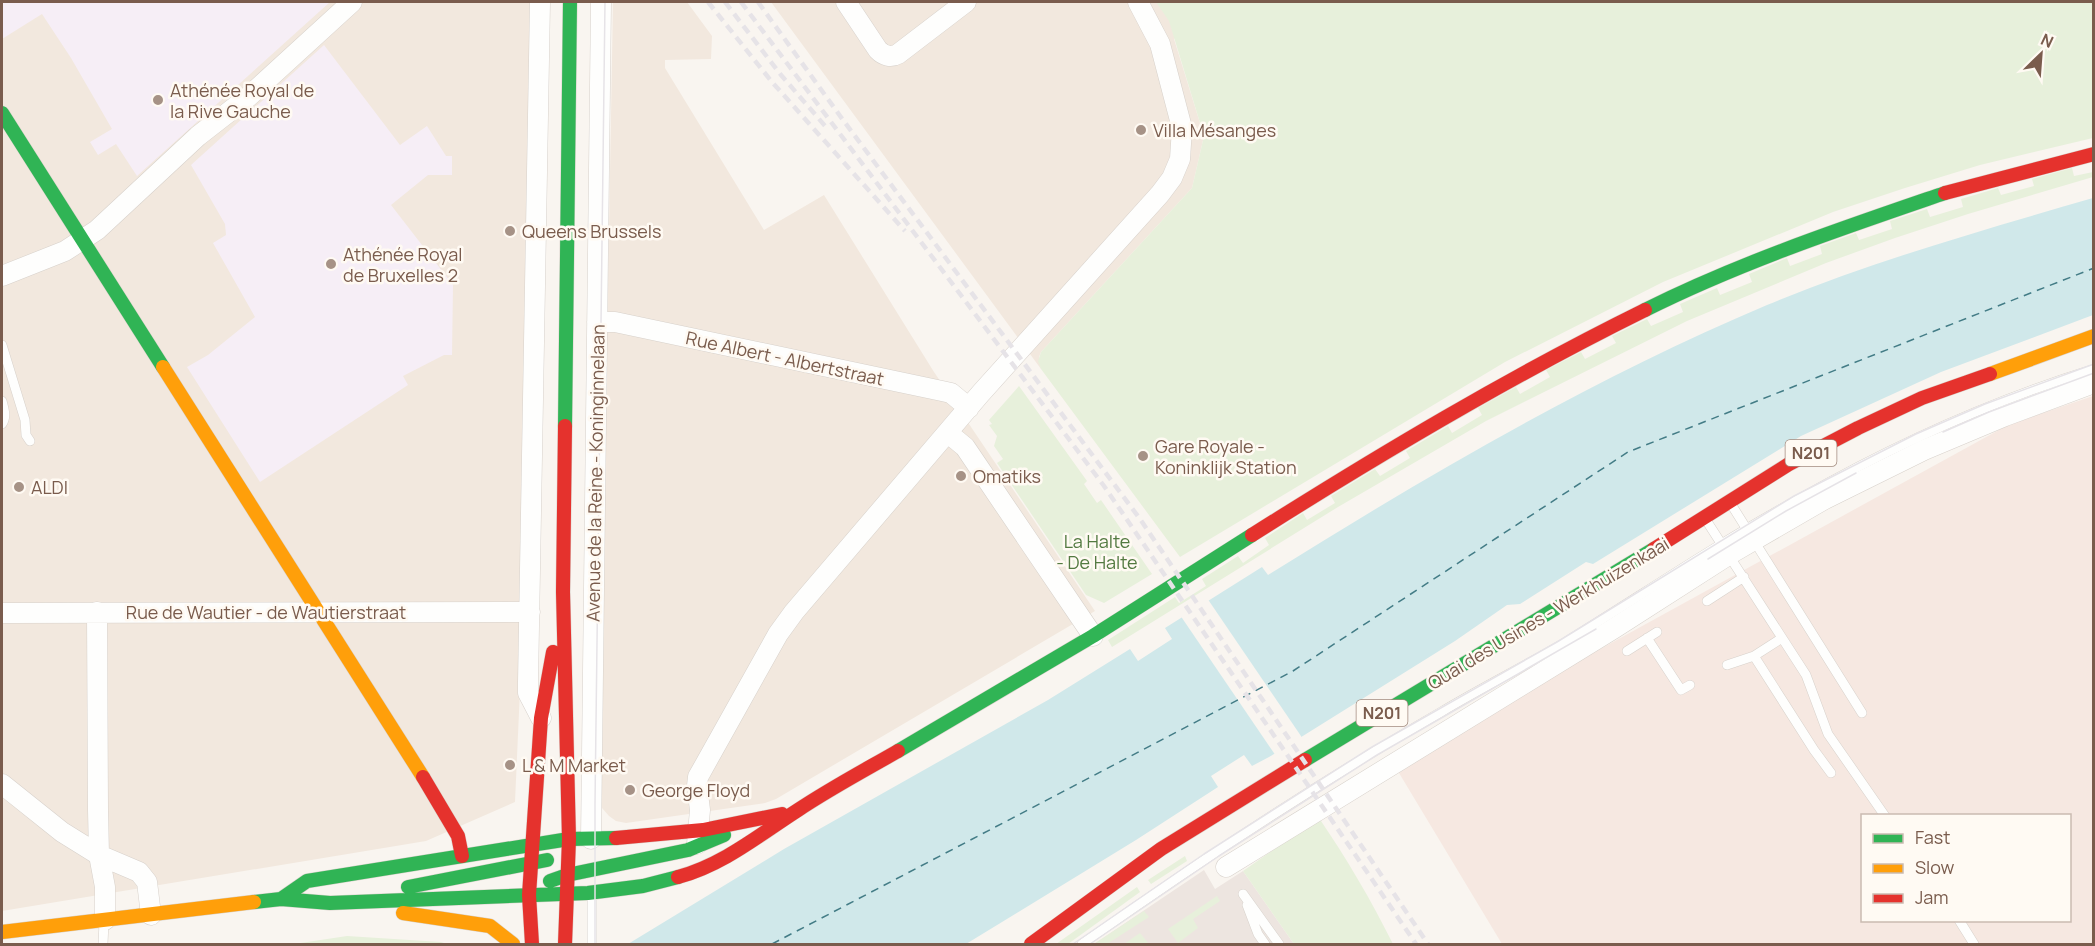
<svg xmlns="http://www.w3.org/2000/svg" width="2095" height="946" font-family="Manrope,sans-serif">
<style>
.residential{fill:#f2e8de}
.commercial{fill:#f6e8e1;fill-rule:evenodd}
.industrial{fill:#ede5e0}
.education{fill:#f6eef6}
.green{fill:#e7f0db}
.water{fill:#d0e8ea}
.pier{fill:#f9f5f0}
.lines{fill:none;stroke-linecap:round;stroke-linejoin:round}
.ferry{stroke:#437c86;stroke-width:1.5;stroke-dasharray:8 6;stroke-linecap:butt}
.lane-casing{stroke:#d7d1cb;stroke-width:10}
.street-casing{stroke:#d7d1cb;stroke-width:21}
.fast-casing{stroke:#d9d2cb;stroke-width:15}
.slow-casing{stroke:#d9d2cb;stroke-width:15}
.jam-casing{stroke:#d9d2cb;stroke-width:15}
.lane{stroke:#fefefd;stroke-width:9}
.street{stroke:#fefefd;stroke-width:20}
.fast{stroke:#30b455;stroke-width:14}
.slow{stroke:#ff9f0a;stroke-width:14}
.jam{stroke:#e5322d;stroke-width:14}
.tram{stroke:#e6e3e7;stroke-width:1.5}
.rail{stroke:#e6e3e7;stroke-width:4.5;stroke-dasharray:9 6;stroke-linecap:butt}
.poi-dot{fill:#a69286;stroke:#fffaf3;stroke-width:2}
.labels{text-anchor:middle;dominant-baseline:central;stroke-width:5;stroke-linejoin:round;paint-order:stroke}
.shield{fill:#fffaf3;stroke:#a28b7f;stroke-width:1.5}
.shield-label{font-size:16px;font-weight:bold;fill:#7a5c4d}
.poi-label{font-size:18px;fill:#7a5c4d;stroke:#fffaf3;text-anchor:start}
.street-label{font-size:18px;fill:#7a5c4d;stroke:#fffaf3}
.park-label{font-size:18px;fill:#537a41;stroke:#fffaf3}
</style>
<rect width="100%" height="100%" fill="#f9f5f0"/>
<path class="residential" d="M2 2H532L523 622 515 802 426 841 2 911Z
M613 2H687L712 36 711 59 665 60V68L764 230 824 195 934 372 1095 611 776 799 765 803 626 823 616 821 609 816 602 808 599 799Z
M771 2H1252L1174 39 1204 136 1192 188 1041 352 1039 357 1041 369Z"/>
<path class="commercial" d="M2093 396V944H1502L1393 763 2008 425ZM1862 816H2070V920H1862Z"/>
<path class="industrial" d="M1204 870 1215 889 1243 871 1294 944H1094Z"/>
<path class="education" d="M2 2H330L137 176 116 144 98 155 90 142 112 129 71 58 42 14 2 39Z
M324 45 400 145 427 126 446 156H452V175H428L391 205 453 285 452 355H444L403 376 408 385 260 482 187 367 208 355 255 317 213 243 226 235 225 224 191 165Z"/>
<path class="green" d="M1156 2H2093V138L1980 165 1905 188 1833 212 1663 282 1505 362 1180 557 1041 369 1038 361 1041 352 1192 188 1204 136 1169 21Z
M2072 168 2074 176 2093 172V177L1968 214 1895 238 1826 263 1687 321 1486 421 1338 507 1112 647 1108 640 1175 597 1179 603 1206 586 1202 579 1238 556 1243 563 1269 545 1265 538 1303 513 1307 520 1335 503 1331 496 1375 469 1380 476 1410 458 1406 451 1448 426 1452 433 1482 415 1478 408 1516 387 1520 394 1550 377 1546 370 1581 352 1585 359 1616 343 1612 336 1647 319 1651 326 1683 312 1680 304 1717 288 1720 295 1752 282 1749 274 1787 258 1790 266 1822 254 1820 246 1856 233 1859 240 1892 229 1890 221 1927 209 1930 217 1963 207 1961 199 1998 188 2001 195 2034 186 2032 179Z
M1019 386 1087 481 1084 484 1097 503 1101 500 1152 574 1104 603 1086 595 997 463 1003 459 994 446 997 436 989 425 992 424 989 420Z
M1319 818C1347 859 1371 900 1393 944H1294L1243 871Z
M1185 856 1187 861 1151 884 1148 880Z
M1137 887 1140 892 1068 944H1056Z
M1217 896 1220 901 1193 919 1198 928 1178 943 1168 929Z
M1144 911 1149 917 1107 944H1094Z
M1140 933 1149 944H1124Z
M347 936 441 942 447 944H294Z"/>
<path class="water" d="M2093 198V315L1941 372 1801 436 1593 564 1586 562 1520 604 1507 605 1455 641 1269 757 1252 766 1244 755 1211 776 1218 787 1136 840 966 944H628L784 849 1048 700 1130 649 1138 661 1172 639 1165 628 1262 567 1268 575C1428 475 1592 379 1767 305 1873 261 1983 230 2093 198Z"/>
<path class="pier" d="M1207 598 1303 739 1276 756 1180 615Z"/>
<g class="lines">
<path class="ferry" d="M772 944 1293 671 1628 452 2094 268"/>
<defs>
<path id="lane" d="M2 345 25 420 26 435 30 441
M2 401C4 409 7 417 2 424
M1731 504 1862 713
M1706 520 1806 675 1828 734 1885 816
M1707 601 1744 577
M1647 638 1681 690 1690 685
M1627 651 1657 632
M1754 656 1814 750 1831 773
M1727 665 1754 656 1782 638
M1243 894 1279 944
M592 896V944
M1247 905 1258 934 1265 944
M1959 920 1974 944
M103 944 104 922
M1082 944C1198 862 1318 783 1441 712 1481 688 1523 667 1564 643 1642 595 1718 543 1799 499 1892 446 1991 401 2094 369"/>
<path id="street" d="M540 2 528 683V693L541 718
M846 2 878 50C884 56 891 58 898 54L966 2
M2 276 65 251 97 230 198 136 248 97 352 2
M597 322H615L942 391 951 393 969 408
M948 433 965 447 1093 636
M97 612 98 810 99 855 105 887V920
M2 613 530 612
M2 784 62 832 99 855 139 872 147 882 151 915
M591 839 601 2
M697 844 700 810 697 786 698 777 778 634 794 612 981 393 1160 194 1172 178 1180 159 1182 128 1160 44 1138 2
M1226 867 1613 629 1730 554 1825 499 1924 450 2005 416 2094 383"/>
<path id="fast" d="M2 113 163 367
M1645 310C1741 262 1843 228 1945 193
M565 426 570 2
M898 751 1093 636 1252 535
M1305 760 1654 549
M550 881 567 875 688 850 724 835
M408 887 547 860
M281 899 307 881 569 839 616 838
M254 902 281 899 330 903 588 893 643 886 678 877"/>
<path id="slow" d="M163 367 423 777
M1990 374 2094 336
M403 913 490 926 513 944
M2 932 254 902"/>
<path id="jam" d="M1945 193 2094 154
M565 426 563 592 569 839 565 944
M1252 535C1380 454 1509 377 1645 310
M1654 549 1789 464 1858 428 1922 398 1990 374
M423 777 458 836 462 856
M616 838 703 830 782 814
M678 877C723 865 759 835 798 810 831 788 865 770 898 751
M532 944 529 895 541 718 553 652
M1031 944 1161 849 1305 760"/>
</defs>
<use href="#lane" class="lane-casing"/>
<use href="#street" class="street-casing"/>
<use href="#fast" class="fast-casing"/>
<use href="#slow" class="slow-casing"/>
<use href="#jam" class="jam-casing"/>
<use href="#lane" class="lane"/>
<use href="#street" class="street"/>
<use href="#fast" class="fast"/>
<use href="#slow" class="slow"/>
<use href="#jam" class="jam"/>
<path class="tram" d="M1943 432 1989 412 2094 373
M1708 559 1786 511 1856 473
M595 944V804L605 2
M1073 944 1204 854 1372 747 1557 642 1794 496 1916 434 1985 404 2094 364
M1090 944 1219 856 1377 755 1596 629"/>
<path class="rail" d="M708 2 772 82 905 231
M725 2 781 75 826 127
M741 2 1104 486 1416 944
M758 2 843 120 1140 519 1428 944"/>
</g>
<g class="poi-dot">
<circle cx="158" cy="100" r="6"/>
<circle cx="1141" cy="130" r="6"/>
<circle cx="510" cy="231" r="6"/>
<circle cx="331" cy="264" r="6"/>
<circle cx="1143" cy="456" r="6"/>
<circle cx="961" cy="476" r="6"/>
<circle cx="19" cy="487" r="6"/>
<circle cx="510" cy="765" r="6"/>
<circle cx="630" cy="790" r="6"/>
</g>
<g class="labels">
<g class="shield">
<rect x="1785.5" y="440" width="51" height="26" rx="4.5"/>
<rect x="1356.5" y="700" width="51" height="26" rx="4.5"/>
</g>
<g class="shield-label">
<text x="1811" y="453">N201</text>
<text x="1382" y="713">N201</text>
</g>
<g class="poi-label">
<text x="170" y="90">Athénée Royal de<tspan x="170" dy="21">la Rive Gauche</tspan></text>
<text x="1153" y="130">Villa Mésanges</text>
<text x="522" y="231">Queens Brussels</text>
<text x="343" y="254">Athénée Royal<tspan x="343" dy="21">de Bruxelles 2</tspan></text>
<text x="1155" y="446">Gare Royale -<tspan x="1155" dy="21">Koninklijk Station</tspan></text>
<text x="973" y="476">Omatiks</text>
<text x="31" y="487">ALDI</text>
<text x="522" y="765">L &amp; M Market</text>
<text x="642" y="790">George Floyd</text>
</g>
<g class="street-label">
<text transform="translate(785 358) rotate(12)">Rue Albert - Albertstraat</text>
<text transform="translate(595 473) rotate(-89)">Avenue de la Reine - Koninginnelaan</text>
<text x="266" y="612">Rue de Wautier - de Wautierstraat</text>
<text transform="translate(1548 613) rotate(-31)">Quai des Usines - Werkhuizenkaai</text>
</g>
<g class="park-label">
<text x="1097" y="541">La Halte<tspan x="1097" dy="21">- De Halte</tspan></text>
</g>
</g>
<rect width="2095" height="946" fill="none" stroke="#7a5c4d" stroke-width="6"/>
<rect x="1861" y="814" width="210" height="108" fill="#fffaf3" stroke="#cabbb1" stroke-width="1.5"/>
<rect x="1873" y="834" width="30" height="9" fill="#30b455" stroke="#cabbb1" stroke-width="1.5"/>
<text x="1915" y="844" font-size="18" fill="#7a5c4d">Fast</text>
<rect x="1873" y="864" width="30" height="9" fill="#ff9f0a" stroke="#cabbb1" stroke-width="1.5"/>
<text x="1915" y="874" font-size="18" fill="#7a5c4d">Slow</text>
<rect x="1873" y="894" width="30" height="9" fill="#e5322d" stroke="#cabbb1" stroke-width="1.5"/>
<text x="1915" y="904" font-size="18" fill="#7a5c4d">Jam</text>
<g transform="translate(2041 54) rotate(25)" stroke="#fffaf3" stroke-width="4.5" paint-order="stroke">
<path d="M0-4.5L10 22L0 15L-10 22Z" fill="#7a5c4d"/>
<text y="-9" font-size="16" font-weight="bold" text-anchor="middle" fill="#7a5c4d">N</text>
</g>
</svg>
